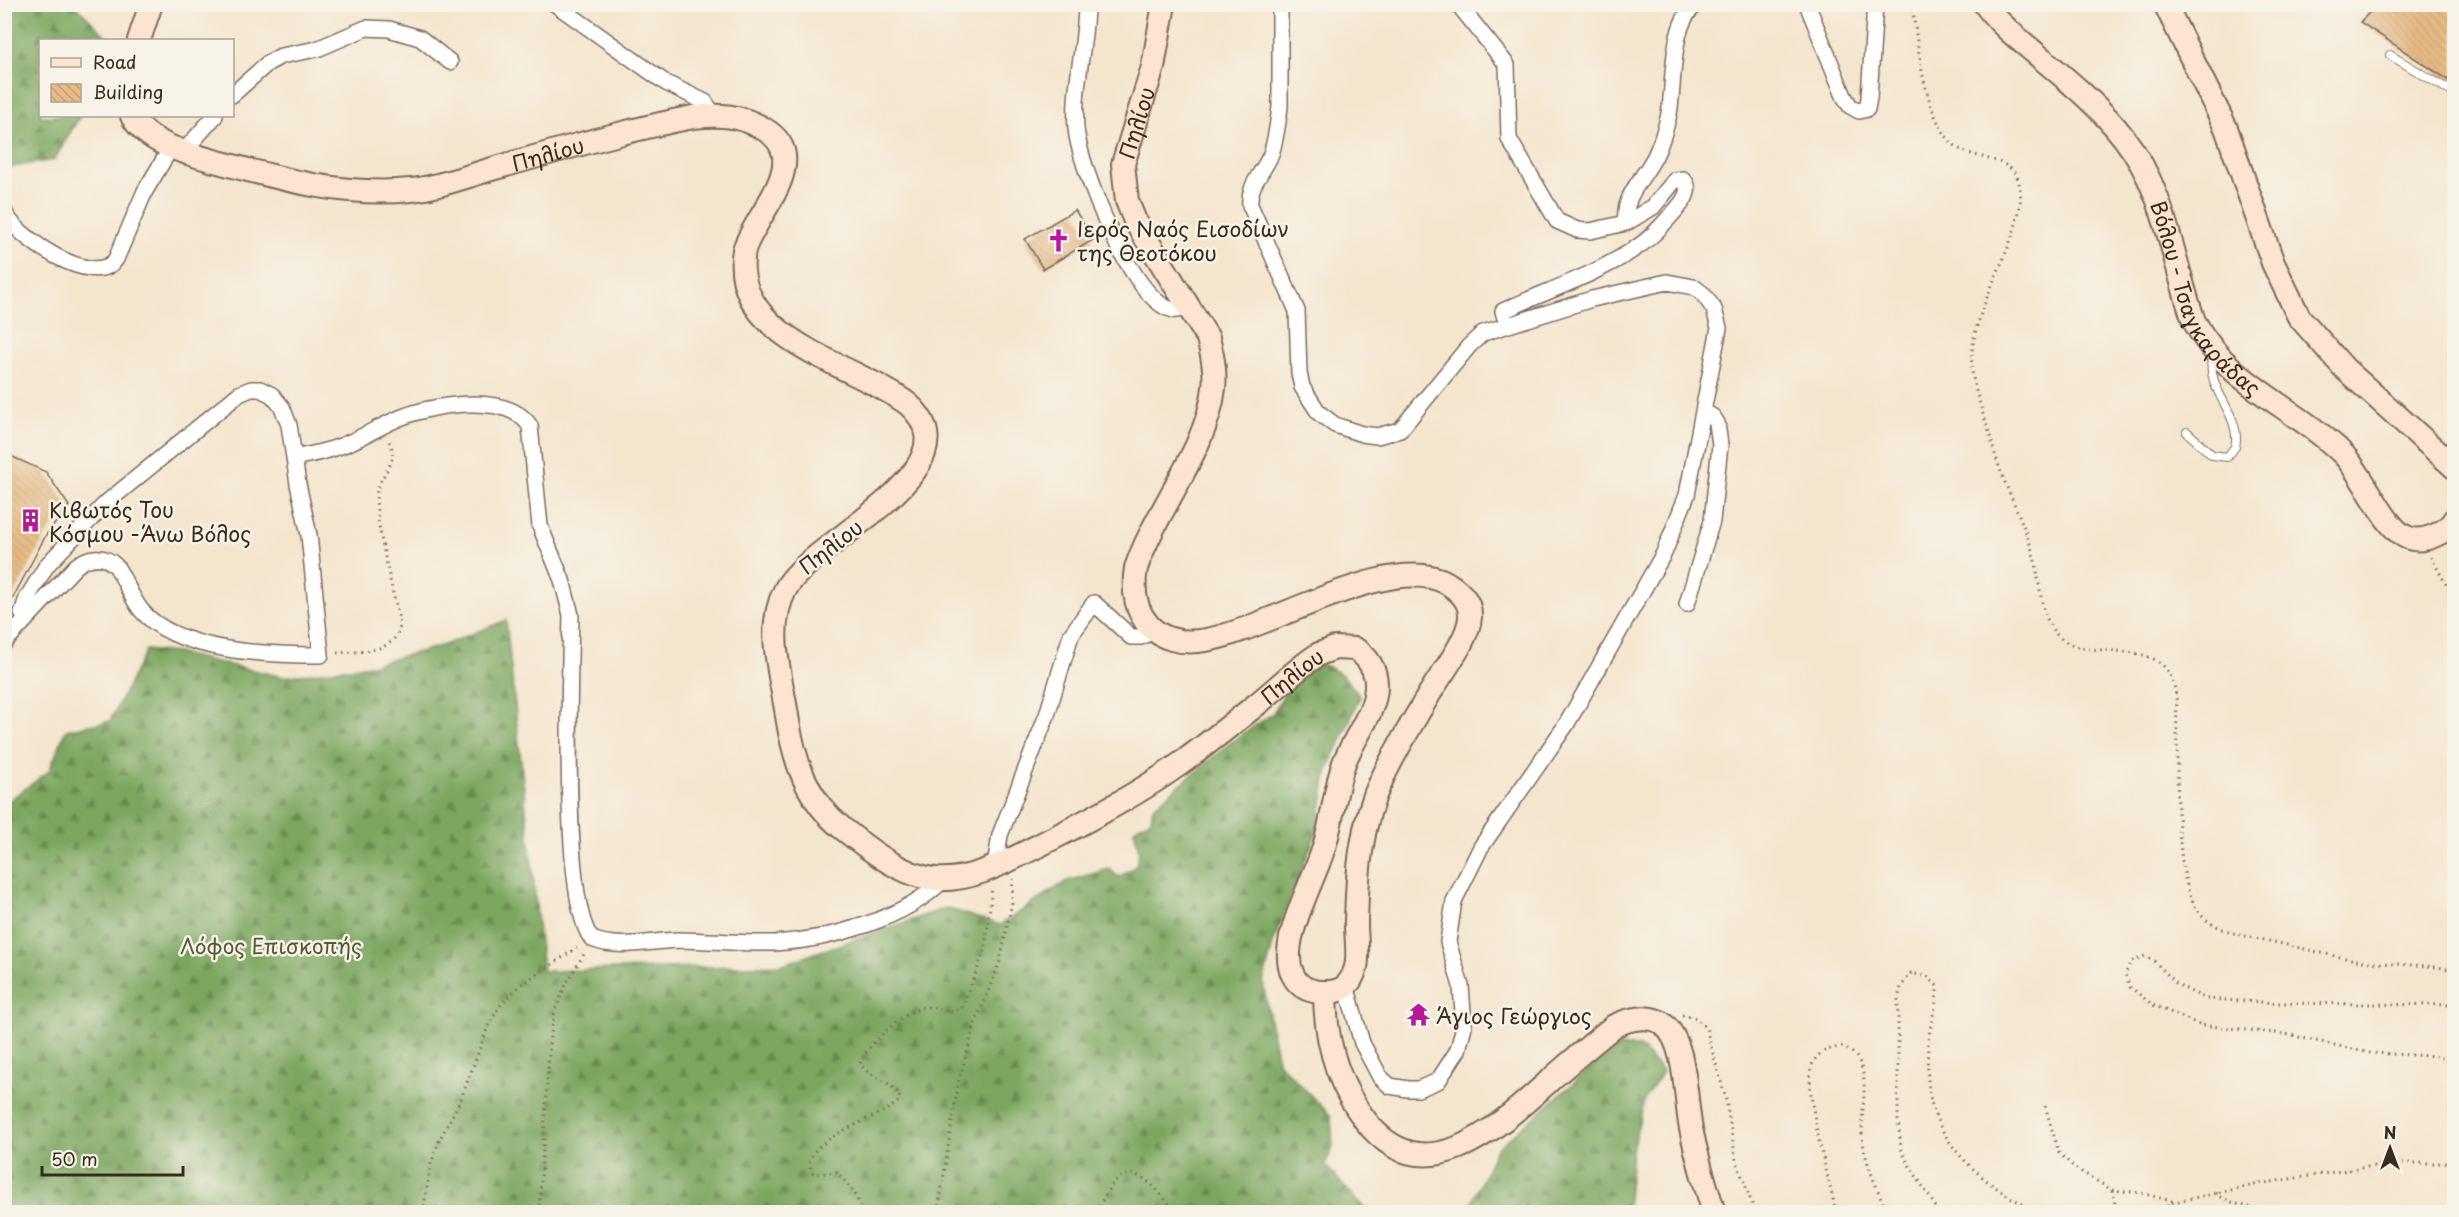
<svg xmlns="http://www.w3.org/2000/svg" width="2459" height="1217" font-family="'Playpen Sans',sans-serif">
<style>
.forest{fill:url(#forest-firs);stroke:#5b683e;stroke-width:1.5}
.building{fill:url(#building-back-hatch)}
.lines{fill:none;stroke-linecap:round;stroke-linejoin:round}
.service-casing{stroke:#7c6b5b;stroke-width:10}
.minor-casing{stroke:#7c6b5b;stroke-width:18}
.secondary-casing{stroke:#7c6b5b;stroke-width:26}
.path{stroke:#7c6b5b;stroke-width:3;stroke-dasharray:1.5 4.5;stroke-linecap:butt}
.service{stroke:#fff;stroke-width:8}
.minor{stroke:#fff;stroke-width:15}
.secondary{stroke:#fde4d1;stroke-width:22}
.labels{text-anchor:middle;dominant-baseline:central;stroke-width:5;stroke-linejoin:round;paint-order:stroke}
.street-label{font-size:21px;fill:#3b2a1e;stroke:#f7f3e8}
.poi-label{font-size:21px;fill:#3b2a1e;stroke:#f7f3e8;text-anchor:start}
.park-label{font-size:21px;fill:#585735;stroke:#f7f3e8}
</style>
<defs>
<pattern id="forest-firs" width="22" height="20" patternUnits="userSpaceOnUse" patternTransform="scale(1.5)"><rect width="22" height="20" fill="#7ba65f"/><path d="M5 1l3.5 6h-7zM16 11l3.5 6h-7z" fill="#66874e"/></pattern>
<pattern id="building-back-hatch" width="6" height="6" patternUnits="userSpaceOnUse" patternTransform="scale(1.5)"><rect width="6" height="6" fill="#e7bb86"/><path d="M-1 5l2 2M0 0l6 6M5-1l2 2" fill="none" stroke="#c7a173"/></pattern>
</defs>
<rect width="100%" height="100%" fill="#f7f3e8"/>
<filter id="ink" filterUnits="userSpaceOnUse"><feTurbulence type="fractalNoise" baseFrequency=".0167" numOctaves="2"/><feDisplacementMap in="SourceGraphic" scale="12" xChannelSelector="R" yChannelSelector="G"/><feConvolveMatrix kernelMatrix="1 2 1 2 8 2 1 2 1" color-interpolation-filters="sRGB"/></filter>
<filter id="wash" filterUnits="userSpaceOnUse"><feTurbulence type="fractalNoise" baseFrequency=".008" numOctaves="4" result="noise"/><feDisplacementMap in="SourceGraphic" scale="24" xChannelSelector="R" yChannelSelector="G"/><feGaussianBlur stdDeviation="1.35" result="paint"/><feColorMatrix in="noise" values="0 0 0 0 0 0 0 0 0 0 0 0 0 0 0 0 0 1.4 0 .05"/><feComposite in="paint" operator="in"/></filter>
<g filter="url(#wash)">
<rect width="100%" height="100%" fill="#f4e5cd"/>
<path class="forest" d="M5 4 75 5 110 40H40V116H80L54 160 5 168Z
M506 620 543 971 780 965 946 908 1000 925 1067 881 1109 869 1119 877 1136 866 1139 852 1134 829 1151 819 1153 807 1230 743 1273 713 1287 689 1318 664C1338 667 1349 681 1360 697L1328 770 1317 831 1274 940 1263 983 1278 1062 1331 1116 1333 1147 1325 1165 1368 1212H5V808L7 802 49 771 66 730 110 721 146 650 177 653 283 677 371 665 444 645Z
M1616 1047H1640L1663 1072 1645 1098 1632 1151 1627 1212H1467L1496 1149Z"/>
<g id="blocks">
<path class="building" d="M2378 4H2454V84L2360 22Z
M1075 210 1093 240 1043 269 1025 239Z
M4 453 46 472 69 506 46 535 4 615Z"/>
</g>
</g>
<g filter="url(#ink)">
<use href="#blocks" fill-opacity="0" stroke="#7c6b5b" stroke-width="1.5"/>
<g class="lines">
<defs>
<path id="service" d="M2390 55 2454 93
M2187 432 2212 455 2227 457 2235 447C2243 413 2203 391 2213 352"/>
<path id="minor" d="M555 4 666 83 705 102 714 115
M1086 4C1086 45 1073 87 1076 128 1079 166 1132 302 1173 310 1179 311 1185 308 1191 307
M1280 4V107C1278 123 1276 139 1271 154 1264 172 1248 184 1250 205L1297 311 1299 373 1302 387 1319 413 1335 425 1362 434 1377 436 1400 430 1469 346 1483 333 1592 299 1667 282 1694 287 1703 294 1714 309 1719 328 1687 495 1664 553 1566 725 1481 847 1454 901 1448 942 1461 986 1464 1026 1458 1050 1438 1081 1418 1089H1408L1390 1086 1380 1077 1362 1043 1346 985
M1458 4 1507 65 1509 139 1557 221 1577 230 1590 231 1626 223 1653 207 1675 180 1683 179C1693 189 1684 201 1676 210 1663 224 1652 238 1636 248 1596 275 1546 291 1503 311L1507 325
M1807 4 1844 96 1850 106 1859 111 1867 109 1869 98 1875 4
M232 95 268 63 281 56 317 49 366 28 389 29 420 38 450 62
M184 151 215 116
M4 211C13 235 95 291 116 259L145 191 172 146
M1626 223C1622 195 1645 178 1656 154 1662 141 1666 127 1669 114 1675 85 1669 20 1698 4
M294 458C309 455 324 452 338 447 362 439 382 424 405 416 436 404 509 393 530 426L540 526 562 580 571 615C570 671 561 904 592 939 618 950 650 941 678 940 711 940 743 944 775 943 829 940 906 919 944 879
M1687 604 1712 521 1720 445 1717 423 1713 417 1703 411
M4 643 76 566C89 556 104 554 116 566 125 580 131 597 141 610 177 653 270 655 321 655L309 535 298 484 289 425 282 407 272 395 260 389H251L239 394 106 503 47 565 27 598 22 613 26 619
M995 867 1000 835 1047 715 1071 635 1094 603 1131 637H1141L1155 630"/>
<g id="secondary">
<path id="s1" d="M1985 4C1998 23 2017 38 2034 52 2065 78 2100 106 2124 138 2166 191 2172 260 2194 321 2227 384 2294 406 2343 454 2363 474 2384 527 2406 537 2422 544 2445 534 2454 520"/>
<path d="M2165 4 2226 128 2273 263 2299 317 2345 369 2454 467"/>
<path d="M139 40 151 4"/>
<path id="s2" d="M132 116C147 144 189 154 218 162 281 179 344 197 411 190 440 187 470 175 499 167 563 149 627 130 693 117 719 114 741 115 764 129 815 159 755 214 744 250 728 339 856 364 908 404 983 470 808 542 785 590 765 630 781 674 787 716 794 760 806 799 842 828 867 848 902 876 935 879 970 882 1006 862 1036 847 1085 822 1135 796 1180 764 1206 745 1231 725 1256 705 1277 688 1296 669 1319 654L1335 648 1355 649C1367 656 1376 669 1376 684 1377 711 1353 738 1344 763 1334 791 1333 820 1324 847 1315 877 1290 923 1289 952 1288 967 1293 983 1307 989 1317 993 1333 994 1343 988 1350 983 1354 975 1356 967 1359 954 1356 938 1356 924 1357 876 1360 824 1382 779 1396 750 1413 721 1430 693 1441 674 1469 639 1470 617 1471 602 1460 591 1447 583 1391 551 1267 630 1206 640 1155 649 1128 616 1136 568 1156 509 1207 450 1214 388 1216 371 1212 354 1208 338L1135 221 1127 201 1123 164 1153 67 1164 4"/>
<path d="M1325 992C1325 1038 1336 1082 1365 1120 1424 1197 1498 1127 1548 1082 1570 1062 1592 1044 1614 1026 1628 1019 1649 1014 1663 1024 1687 1042 1685 1101 1691 1129 1697 1157 1705 1185 1714 1212"/>
</g>
</defs>
<use href="#service" class="service-casing"/>
<use href="#minor" class="minor-casing"/>
<use href="#secondary" class="secondary-casing"/>
<path class="path" d="M1912 4C1918 45 1923 114 1953 144 1972 162 2013 154 2019 183 2031 233 1966 308 1972 369 1973 384 1979 400 1983 414 1990 433 1994 453 2001 472 2013 504 2029 533 2036 566 2041 590 2041 625 2063 640 2090 659 2149 640 2169 673 2179 690 2176 713 2177 732 2178 773 2173 886 2201 915 2219 933 2247 936 2269 941 2302 948 2335 957 2368 962 2397 965 2426 964 2454 970
M2431 557 2454 599
M337 653C359 651 396 654 400 625 395 598 372 512 377 491 381 472 402 461 388 440
M2454 1005 2278 1003 2206 999 2178 985 2153 960 2145 956 2132 961 2125 974 2130 987 2153 1005 2201 1025 2285 1034 2370 1053 2434 1056 2454 1062
M1682 1015 1696 1018 1706 1028 1726 1100 1736 1160 1755 1212
M2045 1106 2059 1153 2075 1168 2112 1190 2115 1201 2113 1212
M2112 1190 2141 1193 2172 1201
M2216 1193C2244 1217 2309 1209 2345 1208
M423 1212 431 1164 439 1141 460 1101 489 1024 502 1003 520 985 577 948
M539 1212 550 1038 555 1010 567 982 584 954
M863 1212 854 1192 837 1172 814 1174C788 1141 893 1115 900 1099 896 1081 870 1079 860 1064 864 1047 903 1013 921 1008 931 1005 942 1010 953 1012L962 1007 985 950 992 888
M938 1212 958 1083 975 1024 1000 961 1012 902 1013 879
M1097 1212C1122 1153 1144 1171 1175 1212
M1836 1212C1830 1183 1803 1090 1812 1065 1817 1052 1829 1048 1842 1047 1879 1060 1857 1113 1863 1143 1867 1167 1878 1190 1887 1212
M1939 1212 1906 1160 1901 1148 1898 1120V999L1901 987 1911 973 1928 977 1937 986C1938 1005 1929 1025 1928 1044 1927 1065 1927 1089 1933 1109 1948 1156 1996 1193 2039 1212
M2150 1212 2174 1202 2264 1183 2393 1163H2454"/>
<use href="#service" class="service"/>
<use href="#minor" class="minor"/>
<use href="#secondary" class="secondary"/>
</g>
</g>
<defs>
<symbol id="church-bare" viewBox="-9 -9 18 18"><path d="M-1.2-6h2.4v3.5h3.3v2.4h-3.3V6h-2.4V-.1h-3.3v-2.4h3.3Z" fill="#b5179e" stroke="#f7f3e8" stroke-width="2.5" paint-order="stroke"/></symbol>
<symbol id="building-bare" viewBox="-9 -9 18 18"><path d="M-4-6H4V6H1V3H-1V6H-4ZM-2.5-4.3h1.7v1.8h-1.7ZM.8-4.3h1.7v1.8H.8ZM-2.5-1h1.7V.8h-1.7ZM.8-1h1.7V.8H.8Z" fill="#b5179e" stroke="#f7f3e8" stroke-width="2.5" paint-order="stroke"/></symbol>
<symbol id="temple-bare" viewBox="-9 -9 18 18"><path d="M0-6L5-2H3V0L6.5 2.5H4V6H1.5V3h-3V6H-4V2.5H-6.5L-3 0V-2H-5Z" fill="#b5179e" stroke="#f7f3e8" stroke-width="2.5" paint-order="stroke"/></symbol>
</defs>
<g fill-rule="evenodd">
<use href="#church-bare" x="1042" y="224" width="33" height="33"/>
<use href="#building-bare" x="14" y="504" width="33" height="33"/>
<use href="#temple-bare" x="1402" y="998" width="33" height="33"/>
</g>
<g class="labels">
<g class="street-label">
<text stroke="none"><textPath href="#s2" startOffset="3860">Πηλίου</textPath></text>
<text stroke="none"><textPath href="#s2" startOffset="438">Πηλίου</textPath></text>
<text stroke="none"><textPath href="#s1" startOffset="376">Βόλου - Τσαγκαράδας</textPath></text>
<text transform="translate(830 546) rotate(-38)">Πηλίου</text>
<text stroke="none"><textPath href="#s2" startOffset="2073">Πηλίου</textPath></text>
</g>
<g class="poi-label">
<text x="1077" y="228">Ιερός Ναός Εισοδίων<tspan x="1077" dy="24">της Θεοτόκου</tspan></text>
<text x="49" y="509">Κιβωτός Του<tspan x="49" dy="24">Κόσμου -Άνω Βόλος</tspan></text>
<text x="1436" y="1015">Άγιος Γεώργιος</text>
</g>
<g class="park-label">
<text x="271" y="945">Λόφος Επισκοπής</text>
</g>
</g>
<rect width="2459" height="1217" fill="none" stroke="#f7f3e8" stroke-width="24"/>
<rect x="39" y="39" width="195" height="78" fill="#f7f3e8" stroke="#aca397" stroke-width="1.5"/>
<rect x="51" y="58" width="30" height="9" fill="#fde4d1" stroke="#aca397" stroke-width="1.5"/>
<text x="93" y="69" font-size="18" fill="#3b2a1e">Road</text>
<rect x="51" y="84" width="30" height="18" fill="url(#building-back-hatch)" stroke="#aca397" stroke-width="1.5"/>
<text x="93" y="99" font-size="18" fill="#3b2a1e">Building</text>
<g transform="translate(2390 1148)" stroke="#f7f3e8" stroke-width="4.5" paint-order="stroke">
<path d="M0-4.5L10 22L0 15L-10 22Z" fill="#3b2a1e"/>
<text y="-9" font-size="16" font-weight="bold" text-anchor="middle" fill="#3b2a1e">N</text>
</g>
<path d="M42 1166v9h141v-9" fill="none" stroke="#3b2a1e" stroke-width="3"/>
<text x="51" y="1166" font-size="18" fill="#3b2a1e" stroke="#f7f3e8" stroke-width="4.5" paint-order="stroke">50 m</text>
</svg>
